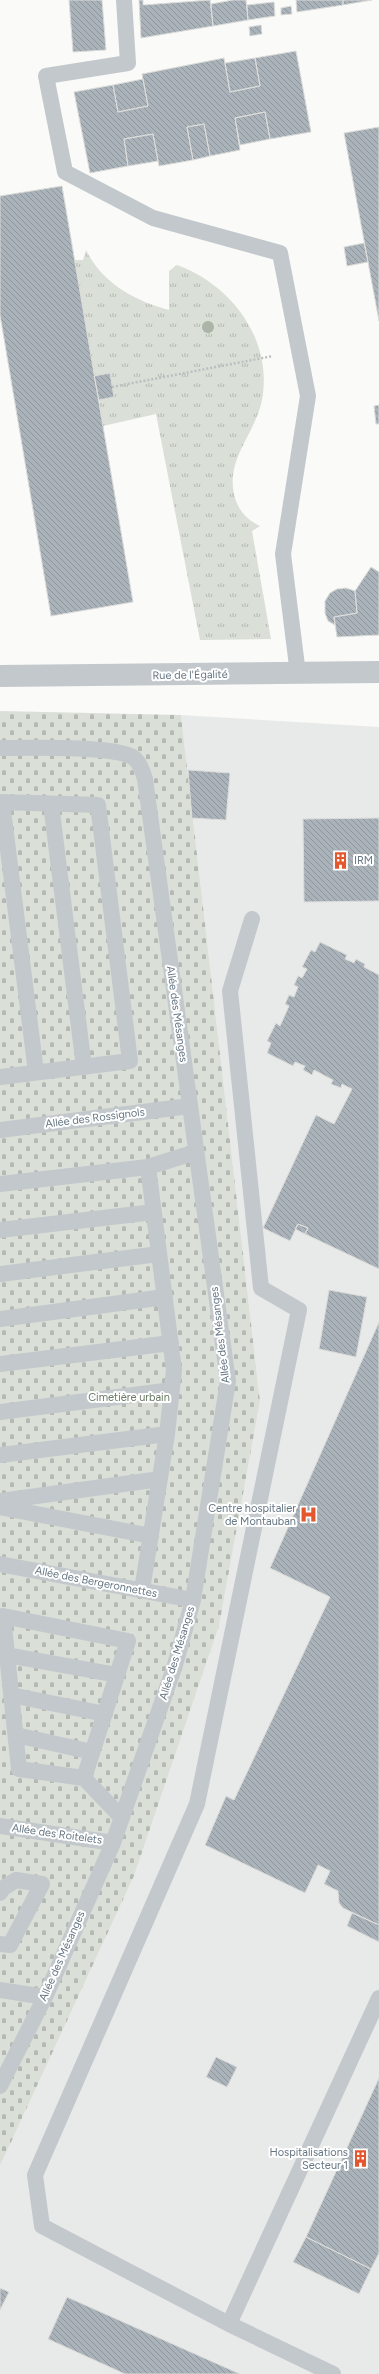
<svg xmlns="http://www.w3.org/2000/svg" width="379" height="2374" font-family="Figtree,sans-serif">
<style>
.built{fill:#e8e9e9}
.grass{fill:url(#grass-tufts)}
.cemetery{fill:url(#cemetery-stones)}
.building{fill:url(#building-back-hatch);stroke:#dcdcda}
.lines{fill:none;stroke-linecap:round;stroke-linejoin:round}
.path{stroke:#bbbfc2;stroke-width:2.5;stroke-dasharray:2 2;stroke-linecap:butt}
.service{stroke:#c3c8cc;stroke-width:16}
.tertiary{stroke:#c3c8cc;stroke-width:22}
.tree{fill:#aab4a7}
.labels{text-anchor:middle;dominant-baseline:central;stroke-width:4;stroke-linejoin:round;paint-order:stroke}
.street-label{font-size:11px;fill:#657683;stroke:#fff}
.poi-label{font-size:11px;fill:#657683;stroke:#fff;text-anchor:end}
.park-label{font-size:11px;fill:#687a64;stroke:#fff}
</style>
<defs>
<pattern id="grass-tufts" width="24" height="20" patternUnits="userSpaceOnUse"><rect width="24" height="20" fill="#dadfd7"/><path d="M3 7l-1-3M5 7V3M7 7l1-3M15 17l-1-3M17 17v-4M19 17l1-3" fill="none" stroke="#b4b9b4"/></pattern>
<pattern id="cemetery-stones" width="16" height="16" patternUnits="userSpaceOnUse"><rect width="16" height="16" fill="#dadfd7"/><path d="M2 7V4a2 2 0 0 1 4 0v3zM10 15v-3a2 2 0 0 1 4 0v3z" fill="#b4b9b4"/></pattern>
<pattern id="building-back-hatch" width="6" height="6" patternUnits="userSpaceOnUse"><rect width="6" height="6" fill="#aab3b9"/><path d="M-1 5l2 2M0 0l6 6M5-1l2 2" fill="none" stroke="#8e969c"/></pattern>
</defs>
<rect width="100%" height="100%" fill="#fafaf8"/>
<path class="built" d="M181 715 379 727V2374H0V2166L134 1876 219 1626 260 1401Z"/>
<path class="grass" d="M86 250C102 283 135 301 169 310V271L177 265C232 285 273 340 262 400 255 435 224 460 235 498 239 511 247 520 260 526L252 531 271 639 200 640 156 414 103 426 99 400 114 397 110 374 94 376 75 260H83Z"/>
<path class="cemetery" d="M0 711 181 715 260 1401 219 1626 134 1876 0 2166Z"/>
<path class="building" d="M69 0H102L106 50 73 52Z
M139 0H143V5L210 0 213 26 141 38Z
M233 0H246L248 20 213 26 211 4Z
M296 0H343V5L297 12Z
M343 0H372L343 5Z
M274 2 275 16 248 20 247 5Z
M291 6 292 14 281 15V8Z
M261 25 262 34 250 36 249 27Z
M296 51 311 132 270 139 265 112 235 118 240 150 210 156 204 124 187 127 193 160 159 166 153 134 124 139 128 166 90 173 74 92 113 85 118 112 148 106 142 74 224 58 230 92 260 86 255 58Z
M255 58 260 86 230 92 225 63Z
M143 79 148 106 118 112 113 85Z
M265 112 270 139 240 145 235 118Z
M204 124 210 156 193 160 187 127Z
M379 127V321L344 133Z
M153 134 158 161 128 166 124 139Z
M62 186 133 602 51 616 0 315V196Z
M364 243 368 262 347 266 344 247Z
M110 373 114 397 99 400 94 376Z
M379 405V424H376L374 406Z
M371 567 379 572V635L337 637 334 617 357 613 355 591Z
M346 588 355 591 357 613 334 617 335 625 328 621 325 613V601L330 593 337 589Z
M188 770 230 773 226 820 192 818Z
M379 818V901L304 902 303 819Z
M320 942 347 955 345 959 354 963 356 959 365 964 364 967 379 975V1269L305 1234 308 1228 298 1224 290 1241 263 1228 316 1115 334 1124 352 1089 342 1084 341 1088 331 1084 333 1080 314 1070 312 1075 303 1070 305 1066 295 1062 293 1066 267 1053 271 1043 267 1041 276 1023 280 1026 289 1006 285 1004 289 995 294 997 298 987 294 985 298 976 302 978 307 969 302 967 311 950 315 952Z
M298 1224 308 1228 305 1234 295 1229Z
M329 1290 367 1297 356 1357 319 1349Z
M379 1322V1925L343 1908 339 1903 338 1891 324 1884 330 1871 318 1865 305 1893 205 1845 226 1796 234 1800 330 1597 270 1568Z
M352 1913 379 1925V1942L347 1926Z
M216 2057 237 2067 227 2087 206 2077Z
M379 2078V2253L371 2269 306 2237Z
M306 2237 371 2269 359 2294 293 2262Z
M0 2288 9 2292 0 2310Z
M67 2297 240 2374H125L48 2339Z"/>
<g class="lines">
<path class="path" d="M112 387 273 356"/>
<path class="service" d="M124 0 128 63 46 76 65 172 153 218 280 253 308 396 283 554 298 674
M0 748C25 748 116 745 134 758 140 763 143 772 145 779L228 1381 193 1600 175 1665 113 1843 45 1997 0 2086
M0 802 98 805 130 1061 0 1077
M2 802 36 1072
M51 804 84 1067
M252 919 230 991 261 1288 299 1310 197 1804 35 2175 42 2226 229 2324 333 2374
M0 1130 190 1106
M0 1184 148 1167
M0 1230 154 1212
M0 1274 159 1254
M0 1319 165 1297
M0 1364 171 1343
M0 1412 172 1390
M0 1455 167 1434
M0 1501 160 1479
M0 1507 151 1536
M0 1564 193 1600
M142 1590 167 1434 174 1370 148 1167 196 1152
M3 1616 128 1641 84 1778 19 1769Z
M7 1655 117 1675
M11 1695 105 1714
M16 1735 92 1752
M84 1778 122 1818
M0 1826 113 1843
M0 1893 2 1889 16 1880 42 1884 10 1945 0 1944
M0 1990 45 1997
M229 2324 379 1998"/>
<path class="tertiary" d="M0 676 379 672"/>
</g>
<circle class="tree" cx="208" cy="327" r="6"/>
<defs>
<symbol id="building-bare" viewBox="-9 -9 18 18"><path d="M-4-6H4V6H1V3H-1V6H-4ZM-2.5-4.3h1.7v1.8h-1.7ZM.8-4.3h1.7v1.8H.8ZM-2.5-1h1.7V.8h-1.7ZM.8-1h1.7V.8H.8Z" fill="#e4572e" stroke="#fff" stroke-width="2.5" paint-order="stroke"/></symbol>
<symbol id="hospital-bare" viewBox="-9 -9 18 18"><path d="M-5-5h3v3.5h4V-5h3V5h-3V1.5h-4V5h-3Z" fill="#e4572e" stroke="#fff" stroke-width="2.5" paint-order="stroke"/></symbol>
</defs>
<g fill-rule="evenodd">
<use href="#building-bare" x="328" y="848" width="25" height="25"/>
<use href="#hospital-bare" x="296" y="1502" width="25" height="25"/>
<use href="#building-bare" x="348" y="2146" width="25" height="25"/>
</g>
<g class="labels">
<g class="street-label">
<text transform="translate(190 675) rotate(-1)">Rue de l'Égalité</text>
<text transform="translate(177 1014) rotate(82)">Allée des Mésanges</text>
<text transform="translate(95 1118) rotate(-7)">Allée des Rossignols</text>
<text transform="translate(220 1335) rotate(-97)">Allée des Mésanges</text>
<text transform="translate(96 1582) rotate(11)">Allée des Bergeronnettes</text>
<text transform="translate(177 1653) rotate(-73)">Allée des Mésanges</text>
<text transform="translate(57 1834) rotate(8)">Allée des Roitelets</text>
<text transform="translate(62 1956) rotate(-66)">Allée des Mésanges</text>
</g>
<g class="poi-label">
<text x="354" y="860" text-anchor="start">IRM</text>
<text x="296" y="1508">Centre hospitalier<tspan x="296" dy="13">de Montauban</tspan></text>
<text x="348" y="2152">Hospitalisations<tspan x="348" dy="13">Secteur 1</tspan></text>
</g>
<g class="park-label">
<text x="129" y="1397">Cimetière urbain</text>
</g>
</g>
</svg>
